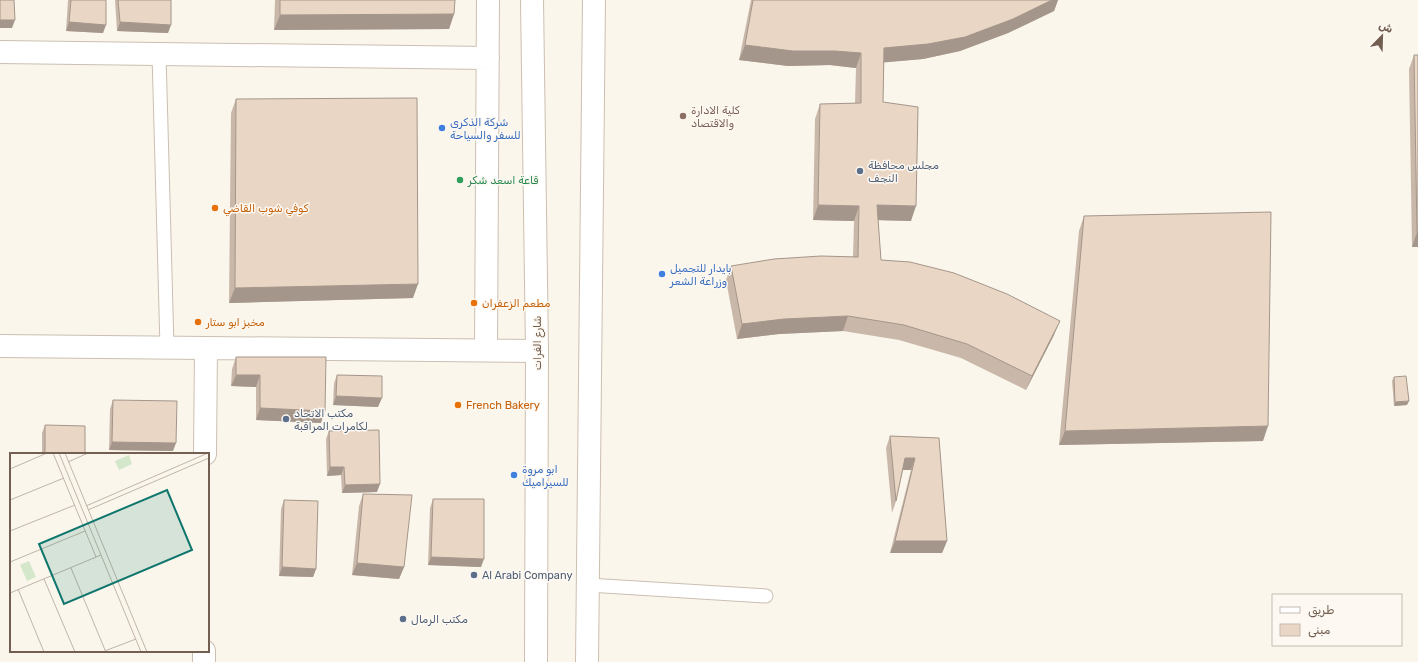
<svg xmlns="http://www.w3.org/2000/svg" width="1418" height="662" font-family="Rubik,Cairo,sans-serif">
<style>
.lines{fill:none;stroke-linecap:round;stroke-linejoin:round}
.service-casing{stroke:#cbbfb2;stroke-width:15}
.minor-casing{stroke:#cbbfb2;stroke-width:24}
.secondary-casing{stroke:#cdbfb0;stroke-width:24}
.service{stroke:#fff;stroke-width:13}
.minor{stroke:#fff;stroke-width:22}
.secondary{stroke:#fff;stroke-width:22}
.wall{fill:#c9b8a9}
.shaded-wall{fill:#a4968a}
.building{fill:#ead6c5;stroke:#a4968a}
.education-dot{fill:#8d6e63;stroke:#fdf9f2;stroke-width:1.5}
.shop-dot{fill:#3f7fe0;stroke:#fdf9f2;stroke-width:1.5}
.service-dot{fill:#5c6f8a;stroke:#fdf9f2;stroke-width:1.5}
.leisure-dot{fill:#2e9e5b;stroke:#fdf9f2;stroke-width:1.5}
.food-dot{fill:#e8710a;stroke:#fdf9f2;stroke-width:1.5}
.labels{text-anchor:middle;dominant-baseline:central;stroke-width:3;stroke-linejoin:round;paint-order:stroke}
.education-label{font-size:11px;fill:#785e54;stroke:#fdf9f2;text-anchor:start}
.shop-label{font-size:11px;fill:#366cbe;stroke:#fdf9f2;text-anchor:start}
.service-label{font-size:11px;fill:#4e5e75;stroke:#fdf9f2;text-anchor:start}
.leisure-label{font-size:11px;fill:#27864d;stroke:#fdf9f2;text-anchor:start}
.food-label{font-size:11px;fill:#c56008;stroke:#fdf9f2;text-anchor:start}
.street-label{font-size:11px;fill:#725f51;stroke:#fdf9f2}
.inset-road{fill:none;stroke:#c0b5a8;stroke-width:1}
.view{fill:#0f766e;fill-opacity:0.15;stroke:#0f766e;stroke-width:2}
.inset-edge{fill:none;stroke:#725f51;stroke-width:2}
</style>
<rect width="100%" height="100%" fill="#faf6eb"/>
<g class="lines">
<defs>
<path id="service" d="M159 54 167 347
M588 585 766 596"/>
<path id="minor" d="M0 52 488 58
M0 346 537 351
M486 350 488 0
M205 454 206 348
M204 662V651"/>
<path id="secondary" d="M532 0 537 351 536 662
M587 662 594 0"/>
</defs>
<use href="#service" class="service-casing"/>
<use href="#minor" class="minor-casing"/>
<use href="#secondary" class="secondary-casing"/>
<use href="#service" class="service"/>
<use href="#minor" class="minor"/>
<use href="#secondary" class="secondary"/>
</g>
<path class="wall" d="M68 0H106L103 33 66 31Z
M115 0H171L168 33 117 31Z
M275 0H455L454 14 449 29 274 30Z
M751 0H1058L1054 11 1008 33 960 51 923 59 884 62 883 102 911 221 878 220 881 260 1054 335 1026 390 961 358 899 340 843 331 779 334 737 339 726 280 731 266 853 257 854 221 813 220 815 119 820 104 855 103 856 68 830 65 788 66 739 60Z
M1414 55H1418V247H1412L1409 69Z
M236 99 413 298 229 303 231 113Z
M1084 216 1263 441 1059 445 1079 231Z
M236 357 321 423 256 420V387L231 386 232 369Z
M337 375 378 407 333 405 334 383Z
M1394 377 1407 405 1394 406 1392 381Z
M113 400 173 451 109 450 110 409Z
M45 425 85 454H42V433Z
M329 431 377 492 342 493 341 475 327 476 326 439Z
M890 436 939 438 947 541 942 553H890L911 470H903L896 501 892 513 886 448Z
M363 494 404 567 399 579 352 575 359 506Z
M433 499 481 567 428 565 430 508Z
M284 500 316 569 313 577 279 576 281 509Z"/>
<path class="shaded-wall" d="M1052 0H1058L1054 11 1008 33 960 51 923 59 878 63 884 48Z
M454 14 449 29 274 30 280 15Z
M0 20H15L12 28H0Z
M69 22 106 25 103 33 66 31Z
M120 22 171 25 168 33 117 31Z
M745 45 835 51 861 53 856 68 830 65 788 66 739 60Z
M818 205 859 206 854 221 813 220Z
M877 205 916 206 911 221 872 220Z
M1417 232H1418V247H1412Z
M418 284 413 298 229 303 235 288Z
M848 316 843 331 779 334 737 339 742 324 784 319Z
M1060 321 1054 335 1026 390 1032 376Z
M236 375H260L256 387 231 386Z
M336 396 382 398 378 407 333 405Z
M1409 401 1407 405 1394 406 1395 402Z
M260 408 325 411 321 423 256 420Z
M1268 426 1263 441 1059 445 1065 431Z
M112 442 176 443 173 451 109 450Z
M905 458H915L911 470H901Z
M330 467H344L341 475 327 476Z
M380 484 377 492 342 493 345 485Z
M895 541H947L942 553H890Z
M431 557 484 559 481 567 428 565Z
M357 563 404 567 399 579 352 575Z
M282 567 316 569 313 577 279 576Z"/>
<path class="building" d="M0 0H14L15 20H0Z
M71 0H106V25L69 22Z
M118 0H171V25L120 22Z
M280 0H455L454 14 280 15Z
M753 0H1052L1013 19 965 37 928 44 884 48 883 102 918 107 916 206 877 205 881 260 910 262 954 273 1007 294 1060 321 1032 376 967 344 904 325 848 316 784 319 742 324 731 266 774 259 821 256 858 257 859 206 818 205 820 104 861 103V53L835 51H793L745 45Z
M1414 55H1418V232H1417Z
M417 98 418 284 235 288 236 99Z
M1271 212 1268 426 1065 431 1084 216Z
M236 357H326L325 411 260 408V375H236Z
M337 375 382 376V398L336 396Z
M1406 376 1409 401 1395 402 1394 377Z
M113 400 177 401 176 443 112 442Z
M45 425 85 426V454H45Z
M379 430 380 484 345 485 344 467H330L329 431Z
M890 436 939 438 947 541H895L915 458H905L896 501Z
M363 494 412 495 404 567 357 563Z
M433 499H484V559L431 557Z
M284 500 318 501 316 569 282 567Z"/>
<circle class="education-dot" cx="683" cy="116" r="4"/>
<g class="shop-dot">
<circle cx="442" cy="128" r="4"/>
<circle cx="662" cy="274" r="4"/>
<circle cx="514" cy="475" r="4"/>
</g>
<g class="service-dot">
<circle cx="860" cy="171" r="4"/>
<circle cx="286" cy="419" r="4"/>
<circle cx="474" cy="575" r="4"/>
<circle cx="403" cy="619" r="4"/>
</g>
<circle class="leisure-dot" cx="460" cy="180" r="4"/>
<g class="food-dot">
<circle cx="215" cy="208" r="4"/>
<circle cx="474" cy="303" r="4"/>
<circle cx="198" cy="322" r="4"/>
<circle cx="458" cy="405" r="4"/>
</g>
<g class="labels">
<g class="education-label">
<text x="691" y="110">كلية الادارة<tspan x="691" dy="13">والاقتصاد</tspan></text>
</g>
<g class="shop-label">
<text x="450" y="122">شركة الذكرى<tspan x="450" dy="13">للسفر والسياحة</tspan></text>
<text x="670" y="268">بايدار للتجميل<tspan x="670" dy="13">وزراعة الشعر</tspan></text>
<text x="522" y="469">ابو مروة<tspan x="522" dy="13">للسيراميك</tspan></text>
</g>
<g class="service-label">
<text x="868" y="165">مجلس محافظة<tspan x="868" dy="13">النجف</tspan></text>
<text x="294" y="413">مكتب الاتحاد<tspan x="294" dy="13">لكامرات المراقبة</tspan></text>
<text x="482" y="575">Al Arabi Company</text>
<text x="411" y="619">مكتب الرمال</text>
</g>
<g class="leisure-label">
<text x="468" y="180">قاعة اسعد شكر</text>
</g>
<g class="food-label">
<text x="223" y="208">كوفي شوب القاضي</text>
<text x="482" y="303">مطعم الزعفران</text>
<text x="206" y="322">مخبز ابو ستار</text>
<text x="466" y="405">French Bakery</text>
</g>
<g class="street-label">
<text transform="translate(537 343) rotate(-90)">شارع الفرات</text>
</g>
</g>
<g transform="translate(10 453)">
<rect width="199" height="199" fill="#faf6eb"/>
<path d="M119 2 122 11 109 17 105 8ZM19 108 26 124 17 128 10 112Z" fill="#d4e7cb"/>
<path class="inset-road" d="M43 0 86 104M49 0 131 199M55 0 137 199M58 9 78 0M0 16 37 0M0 47 54 25M76 53 198 0M78 57 199 5M0 78 65 52M0 109 75 78M61 115 95 197M34 126 65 199M8 136 34 199M0 140 91 102M92 199 126 186"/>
<path class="view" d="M157 37 182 97 54 151 29 91Z"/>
<rect width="199" height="199" class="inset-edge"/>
</g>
<rect x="1272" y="594" width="130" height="52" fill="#fdf9f2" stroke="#c5bbb2"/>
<rect x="1280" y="607" width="20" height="6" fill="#ffffff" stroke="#c5bbb2"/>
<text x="1308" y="614" font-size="12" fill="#725f51">طريق</text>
<rect x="1280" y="624" width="20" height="12" fill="#ead6c5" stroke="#c5bbb2"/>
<text x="1308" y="634" font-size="12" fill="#725f51">مبنى</text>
<g transform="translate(1382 36) rotate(23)" stroke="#fdf9f2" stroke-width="3" paint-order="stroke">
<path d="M0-3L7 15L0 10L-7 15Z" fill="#725f51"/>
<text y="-6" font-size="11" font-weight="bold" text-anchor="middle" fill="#725f51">ش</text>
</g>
</svg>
